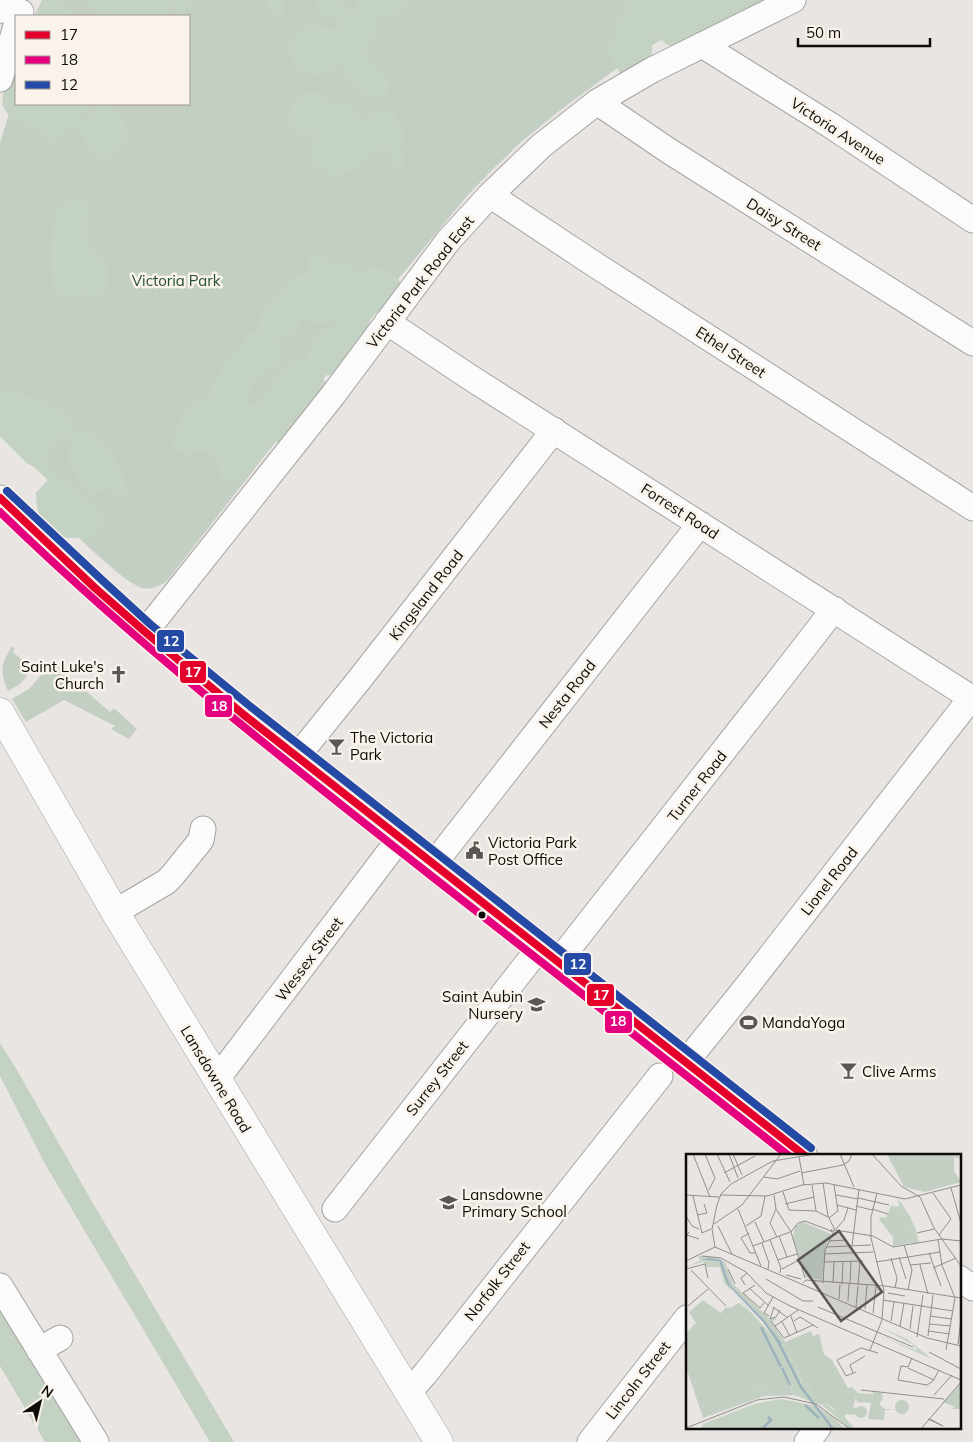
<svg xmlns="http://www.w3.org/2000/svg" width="973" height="1442" font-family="Mulish,sans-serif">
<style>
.green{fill:#c4cfc4}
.forest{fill:#c4d2c3;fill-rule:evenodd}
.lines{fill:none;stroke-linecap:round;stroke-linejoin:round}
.minor-casing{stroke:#a6a4a1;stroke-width:27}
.major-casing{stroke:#a6a4a1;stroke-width:29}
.minor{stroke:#fcfbfb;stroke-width:25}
.major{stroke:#fcfbfb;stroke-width:28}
.bus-1-casing{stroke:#faf3eb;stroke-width:11}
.bus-2-casing{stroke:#faf3eb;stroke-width:11}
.bus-3-casing{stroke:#faf3eb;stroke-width:11}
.bus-1{stroke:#e4002b;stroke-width:8}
.bus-2{stroke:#e5007d;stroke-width:8}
.bus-3{stroke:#244aa5;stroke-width:8}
.bus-dot{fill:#0e0b09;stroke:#faf3eb;stroke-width:2}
.labels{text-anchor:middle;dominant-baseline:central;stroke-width:5;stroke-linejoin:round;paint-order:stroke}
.street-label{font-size:15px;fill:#0e0b09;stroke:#faf3eb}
.park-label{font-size:15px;fill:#234f2e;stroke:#faf3eb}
.poi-label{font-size:15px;fill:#0e0b09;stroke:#faf3eb;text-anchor:start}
.inset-river{fill:none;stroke:#9cb2bd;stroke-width:2.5}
.inset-road{fill:none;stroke:#918e8b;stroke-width:1}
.view{fill:#5a5755;fill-opacity:0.15;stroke:#5a5755;stroke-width:2.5}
.inset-edge{fill:none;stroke:#0e0b09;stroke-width:2.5}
.line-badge{stroke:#faf3eb;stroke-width:2}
.badge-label{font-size:14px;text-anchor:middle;font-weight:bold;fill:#fff}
</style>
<rect width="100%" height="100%" fill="#e8e5e2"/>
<path class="green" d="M43 0H768L668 36 635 55 559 111 520 143 492 170 467 196 399 278 301 409 167 581C160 586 151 590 142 588 130 583 120 575 110 566 83 544 60 518 36 493L48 480 33 466 27 463 0 436V143L16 90V104H189V16H38Z
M12 646 15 649 13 652 33 669 20 684 8 691C0 670 0 666 12 646Z
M55 664 110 712 114 708 137 729 129 739 111 729 115 726 64 700 26 722 12 699 29 689 42 674 48 673Z"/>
<path class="forest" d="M42 0H58L73 14 92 16H34Z
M81 0H192L191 4 184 11H178L171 6 166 8 162 14 157 16H152L140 11 121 13 116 11 104 12 91 9 84 4Z
M265 0H283L284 9 286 16 283 20C273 15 269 9 265 0Z
M316 0H342L351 12C356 10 357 5 357 0H411C403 13 392 18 377 19 378 23 379 27 378 31 376 40 363 42 368 53 374 67 402 82 383 99 363 99 350 82 340 66 333 69 328 75 319 76 293 79 276 44 301 30 304 28 309 26 312 26 320 25 328 29 335 29L341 22 336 18C318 20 321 14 316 0Z
M602 0H802L672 47 666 44 656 35 653 36C650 43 653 45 652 52 651 66 631 70 621 75L606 49C609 45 614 40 615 35 619 21 610 19 627 10L625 4 620 1 605 3Z
M16 69V104H86L81 120 98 109 108 107 117 111 122 116 129 135C123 148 114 156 101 161 86 152 87 142 77 130H70L65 136 57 143 50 141 35 127C26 128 19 126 13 119 10 116 5 111 3 106 0 95 9 77 16 69Z
M308 91C319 91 323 97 331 104L347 103 356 109 357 117 360 120C374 113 389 98 398 120 400 125 404 133 403 139 402 147 396 148 405 156V162L401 168H396L392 165 391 153C370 143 377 158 361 162L359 169 328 179 327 172C306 162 308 153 317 135L313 134 304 136C299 133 292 129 290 123 285 110 298 96 308 91Z
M81 197 86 200 88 212 86 239 94 249 101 255 108 269 109 280 104 292 93 297 82 294 74 298 61 297C59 294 55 290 54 287 49 275 50 220 57 209 63 201 72 199 81 197Z
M320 255 335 263C346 258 352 262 359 271 364 270 366 268 371 267 379 265 397 277 402 284L388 305 375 314 370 320 368 331 337 376 326 375 321 377 329 385 285 443 275 442 244 482C235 486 222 485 219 473 218 465 220 457 211 452 207 449 186 456 177 452 175 451 173 448 171 446L172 440 176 433 182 415 187 408 193 403 206 399 210 394 211 386 219 374 227 356 241 345 246 335 259 329V317L263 308 274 297 280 293 289 279 295 275H309C307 268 305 263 309 257ZM304 318C315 326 323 329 333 319L336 322C331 326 326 328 322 331 312 338 309 349 306 360L295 359 290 361 277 374 271 388 266 391 256 404 251 406 248 402 251 385 256 378C267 376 281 365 282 352 282 348 279 344 277 340L294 334Z
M0 389C24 395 56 404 74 421L73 430C77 431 82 431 85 432 112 439 124 472 128 496L121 499 108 488 92 495 85 492 67 457 72 441 67 437 60 440 47 456V464L56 472 102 510 103 518 101 531C88 540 89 537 75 538 47 539 36 519 36 493L48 480 33 466 27 463 0 436Z
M0 1043 17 1070 94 1205 234 1442H210L45 1164 0 1076Z
M0 1309 82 1442H45L0 1366Z"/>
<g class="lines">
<defs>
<path id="minor" d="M0 10 21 12
M702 45 830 125 973 220
M0 79 16 26
M597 102 669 151 973 343
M490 195 591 262 973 508
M387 322 468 376 973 699
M0 498C123 621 261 730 398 837 534 943 670 1049 805 1156
M145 632 333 395 448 241 490 195 541 146 597 102 652 70 793 0
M296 758 359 680 554 430
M433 865 700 524
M115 912 166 882 172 876 201 840 203 829
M558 962 779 680 834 609
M686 1062 748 985 971 698
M217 1079 400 838
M335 1209 540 947
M959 1278 973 1288
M0 1286 96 1442
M39 1350 60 1338
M409 1392 425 1374 660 1076
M590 1442 687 1318
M807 1442 818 1428"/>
<path id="major" d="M0 712 115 912 439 1442"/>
</defs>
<use href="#minor" class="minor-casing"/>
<use href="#major" class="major-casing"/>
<use href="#minor" class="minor"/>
<use href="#major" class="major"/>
<defs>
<path id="bus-1" d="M0 498 95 588 144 631 244 715 805 1156"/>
<path id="bus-2" d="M0 512C136 644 285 761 434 878 553 970 671 1063 789 1156"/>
<path id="bus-3" d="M7 491 102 580 150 624 251 707 811 1148"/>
</defs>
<use href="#bus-1" class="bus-1-casing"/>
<use href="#bus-2" class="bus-2-casing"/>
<use href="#bus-3" class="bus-3-casing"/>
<use href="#bus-1" class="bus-1"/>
<use href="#bus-2" class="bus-2"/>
<use href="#bus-3" class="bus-3"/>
</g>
<defs>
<symbol id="church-bare" viewBox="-9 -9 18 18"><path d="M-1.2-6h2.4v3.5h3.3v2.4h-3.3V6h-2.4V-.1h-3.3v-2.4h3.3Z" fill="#5a5755" stroke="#faf3eb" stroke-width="2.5" paint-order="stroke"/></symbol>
<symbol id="bar-bare" viewBox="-9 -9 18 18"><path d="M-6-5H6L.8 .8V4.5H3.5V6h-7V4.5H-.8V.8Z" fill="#5a5755" stroke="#faf3eb" stroke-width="2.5" paint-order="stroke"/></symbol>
<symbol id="civic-bare" viewBox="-9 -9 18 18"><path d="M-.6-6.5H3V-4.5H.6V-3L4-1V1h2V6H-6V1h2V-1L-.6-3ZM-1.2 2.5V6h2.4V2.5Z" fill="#5a5755" stroke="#faf3eb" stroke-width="2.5" paint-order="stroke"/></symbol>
<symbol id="school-bare" viewBox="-9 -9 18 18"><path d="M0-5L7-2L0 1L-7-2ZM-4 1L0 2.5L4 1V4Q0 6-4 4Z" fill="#5a5755" stroke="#faf3eb" stroke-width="2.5" paint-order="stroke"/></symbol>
<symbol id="stadium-bare" viewBox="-9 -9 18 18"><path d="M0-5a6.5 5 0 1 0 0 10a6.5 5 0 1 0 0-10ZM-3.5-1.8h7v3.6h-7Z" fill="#5a5755" stroke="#faf3eb" stroke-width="2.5" paint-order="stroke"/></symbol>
</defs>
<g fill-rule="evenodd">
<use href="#church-bare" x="106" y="662" width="25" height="25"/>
<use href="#bar-bare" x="324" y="734" width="25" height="25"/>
<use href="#civic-bare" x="462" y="838" width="25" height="25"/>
<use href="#school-bare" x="524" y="992" width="25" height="25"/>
<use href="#stadium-bare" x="736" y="1010" width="25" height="25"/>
<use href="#bar-bare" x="836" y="1058" width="25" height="25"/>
<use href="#school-bare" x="436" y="1190" width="25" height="25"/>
</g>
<circle class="bus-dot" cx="482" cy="915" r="4.5"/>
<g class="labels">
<g class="street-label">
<text transform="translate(838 131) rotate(33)">Victoria Avenue</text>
<text transform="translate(784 224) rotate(32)">Daisy Street</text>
<text transform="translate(420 282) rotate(-52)">Victoria Park Road East</text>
<text transform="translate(731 352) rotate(33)">Ethel Street</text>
<text transform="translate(680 511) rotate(33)">Forrest Road</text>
<text transform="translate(426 595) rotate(-52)">Kingsland Road</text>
<text transform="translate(567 694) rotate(-52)">Nesta Road</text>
<text transform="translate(697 786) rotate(-52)">Turner Road</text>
<text transform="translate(829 881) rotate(-52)">Lionel Road</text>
<text transform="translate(309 959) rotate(-53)">Wessex Street</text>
<text transform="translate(437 1078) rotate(-52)">Surrey Street</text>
<text transform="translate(216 1079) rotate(59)">Lansdowne Road</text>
<text transform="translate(497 1281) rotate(-52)">Norfolk Street</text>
<text transform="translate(638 1380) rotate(-52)">Lincoln Street</text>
</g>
<g class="park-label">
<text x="176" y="280">Victoria Park</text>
</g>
<g class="poi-label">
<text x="104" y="666" text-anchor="end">Saint Luke's<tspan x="104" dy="17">Church</tspan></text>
<text x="350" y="737">The Victoria<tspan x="350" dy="17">Park</tspan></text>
<text x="488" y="842">Victoria Park<tspan x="488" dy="17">Post Office</tspan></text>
<text x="523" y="996" text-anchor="end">Saint Aubin<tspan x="523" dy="17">Nursery</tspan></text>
<text x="762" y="1022">MandaYoga</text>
<text x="862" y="1071">Clive Arms</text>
<text x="462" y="1194">Lansdowne<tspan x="462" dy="17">Primary School</tspan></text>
</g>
</g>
<g transform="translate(686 1154)">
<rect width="275" height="275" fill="#e8e5e2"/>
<path d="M201 0H271L275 5 268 3V17L275 28 239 38 218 33ZM211 45 224 62 233 88 207 92V83L193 65 194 63 200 64 205 52 214 53ZM117 68 145 80 140 89 136 126 120 123 107 84 109 72ZM12 102 31 103 39 108 47 130 84 165 89 164 91 166 85 167 99 188 125 177 127 182 133 180 138 200 146 206 162 234 166 233 172 239 186 240V249L171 248 170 243 167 253 170 254 169 261 160 260 157 263 141 249 134 251 120 229 115 231 116 223 101 192 96 190 44 131 35 106H14ZM17 146 35 159 40 153 44 154 53 149 64 158 73 169 108 241 79 242 17 264 0 213V179L10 169 3 158ZM275 229V255H266L269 253 257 248ZM187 238 196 239 197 245 193 250 199 255H205L207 240 205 256H199L198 266 182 265ZM209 253a7 7 0 1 1 14 0a7 7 0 1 1-14 0ZM169 258a6 6 0 1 1 12 0a6 6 0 1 1-12 0Z" fill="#c4cfc4"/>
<path d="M214 46 230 75 232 88 223 87 230 82 228 80 220 79 219 85 213 83 223 66 215 59 208 65 213 54 204 62 208 67 202 72 193 65 195 63 197 68 201 65 206 54 213 52ZM24 105 33 107 46 137 38 129 34 113H21L17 108 0 115ZM46 137 89 185 101 191 116 223 114 230 120 229 134 251 108 241 73 169ZM194 173 221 185 246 205 190 180 232 197 226 190ZM79 229 81 236 64 242 59 236ZM95 245 126 251 144 260 159 275H15L17 270 68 250ZM141 249 147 256 151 254 169 275H164L136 251Z" fill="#c4d2c3"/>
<path d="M22 104 35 106 44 131 78 166 96 190 93 191 77 168 41 130 33 107 20 106 0 113Z" fill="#9cb2bd"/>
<path class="inset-river" d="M75 173 95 213M93 189 115 233 147 275M96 214 104 231M119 251 133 264M76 275 85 266 82 263"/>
<path class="inset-road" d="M7 0 24 43M19 0 29 24 23 36M31 0 44 28M43 0 52 24M47 0 56 21M154 0 168 33M186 0 215 32 234 43 248 74 275 112M113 3 118 31M38 19 69 2M115 19 157 11 163 7 166 0M78 23 91 25 114 17M137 29 142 62 149 76 145 78 146 75M126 31 130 57 142 63M265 34 275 69M97 38 103 56 130 57M247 39 265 65 253 81M0 41 33 43M34 41 81 42 116 31 140 29 219 45 275 31M88 41 90 55 84 69 91 83M150 41 172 45M7 42 16 79 25 75M172 44 203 51M99 50 128 43M151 51 170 56M170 52 186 56M52 55 75 112M90 55 105 78 119 124M186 55 202 60M11 61 21 59 18 50M0 62 6 72 13 75M143 64 152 57 148 31M69 68 78 88M28 70 56 51 95 0M32 72 46 100M60 72 75 62 79 42M150 75 158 66 162 54M149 76 187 82 207 93 256 85 275 87M3 78 1 81 13 85M105 78 112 69 119 67 145 77M63 79 55 84 64 99H70M231 79 248 75M93 82 101 103M84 86 95 114 94 119M252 86 256 111 269 144 260 196M143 87 160 86M76 89 83 109 82 115M218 91 226 116 222 136M67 92 104 78M166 92 173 35M29 93 241 184 275 192M140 93 185 91M243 99 255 132M138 100 187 98M16 102 35 104 60 118 80 139 104 152 275 226M213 103 220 125M205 104 211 124 209 134M92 106 111 100M0 107 29 93 26 75 31 51 35 40 45 30 87 7 129 0M138 108 177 107M190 108 254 98M224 111 245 109M234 111 242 140M247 114 270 104M0 115 19 110 22 124M42 115 49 130M96 115 113 106M5 116 40 152M100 121 115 125M80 125 117 147H127M117 129 120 126 199 132 275 144M137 129 139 96 148 77M147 129 148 108M156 130 157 107M164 130 165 107M59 131 55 124 61 119M69 131 57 139 74 154 78 149M172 131 174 107M63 134 83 152M202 139 219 142M153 145 154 130M197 146 267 157M162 147 163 130M2 152 22 135M87 153 102 164M88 153 84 165 90 163 94 156M132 153 227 193M170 153 172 132M179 155 181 131M187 159 190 132M83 162 78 159 87 143M105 162 111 179M244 162 266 165M85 167 98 184 127 171M108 167 114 163 132 174M205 167 208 148M96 168 104 182M243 170 265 172M89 172 112 156M214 172 218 149M224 175 227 152M242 177 264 180M242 182 247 141M231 183 237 141M272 190 275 165M184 196 196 166 198 137 185 84V63L191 39M243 198 275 215M226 204 222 213 215 212 212 226 241 231 247 227 253 216M151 206 175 194 192 199M151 206 160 222 170 218M222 214 248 226M167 219 164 211 179 202M175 236 258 245M248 241 266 221M242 265 257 272 244 265M0 274 71 246 98 243 130 250 164 275M235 275 275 228"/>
<path class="view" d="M153 77 196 138 155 167 112 106Z"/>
<rect width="275" height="275" class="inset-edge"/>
</g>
<g class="line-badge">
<rect x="156" y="629" width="29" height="24" rx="5" fill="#244aa5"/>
<rect x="179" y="660" width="28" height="24" rx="5" fill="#e4002b"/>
<rect x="204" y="694" width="29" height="24" rx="5" fill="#e5007d"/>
<rect x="563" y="952" width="29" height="24" rx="5" fill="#244aa5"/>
<rect x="586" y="983" width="29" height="24" rx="5" fill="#e4002b"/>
<rect x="604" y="1010" width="29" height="24" rx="5" fill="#e5007d"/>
</g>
<g class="badge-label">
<text x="171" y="646">12</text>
<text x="193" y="677">17</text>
<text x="219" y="711">18</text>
<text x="578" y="969">12</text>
<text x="601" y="1000">17</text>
<text x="618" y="1026">18</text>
</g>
<rect x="15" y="15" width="175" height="90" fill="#faf3eb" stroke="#9c9691"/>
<rect x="25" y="31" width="25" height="8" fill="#e4002b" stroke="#9c9691"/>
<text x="60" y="40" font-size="15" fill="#0e0b09">17</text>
<rect x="25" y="56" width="25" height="8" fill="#e5007d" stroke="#9c9691"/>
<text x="60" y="65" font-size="15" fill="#0e0b09">18</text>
<rect x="25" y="81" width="25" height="8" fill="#244aa5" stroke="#9c9691"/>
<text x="60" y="90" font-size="15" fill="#0e0b09">12</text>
<g transform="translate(40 1402) rotate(35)" stroke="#faf3eb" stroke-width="4" paint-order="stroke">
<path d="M0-4L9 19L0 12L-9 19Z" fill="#0e0b09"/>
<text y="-8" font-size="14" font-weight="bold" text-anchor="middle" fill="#0e0b09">N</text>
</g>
<path d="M798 38v8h132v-8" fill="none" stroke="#0e0b09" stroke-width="2.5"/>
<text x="806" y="38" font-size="15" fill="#0e0b09" stroke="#faf3eb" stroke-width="4" paint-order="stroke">50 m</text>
</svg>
